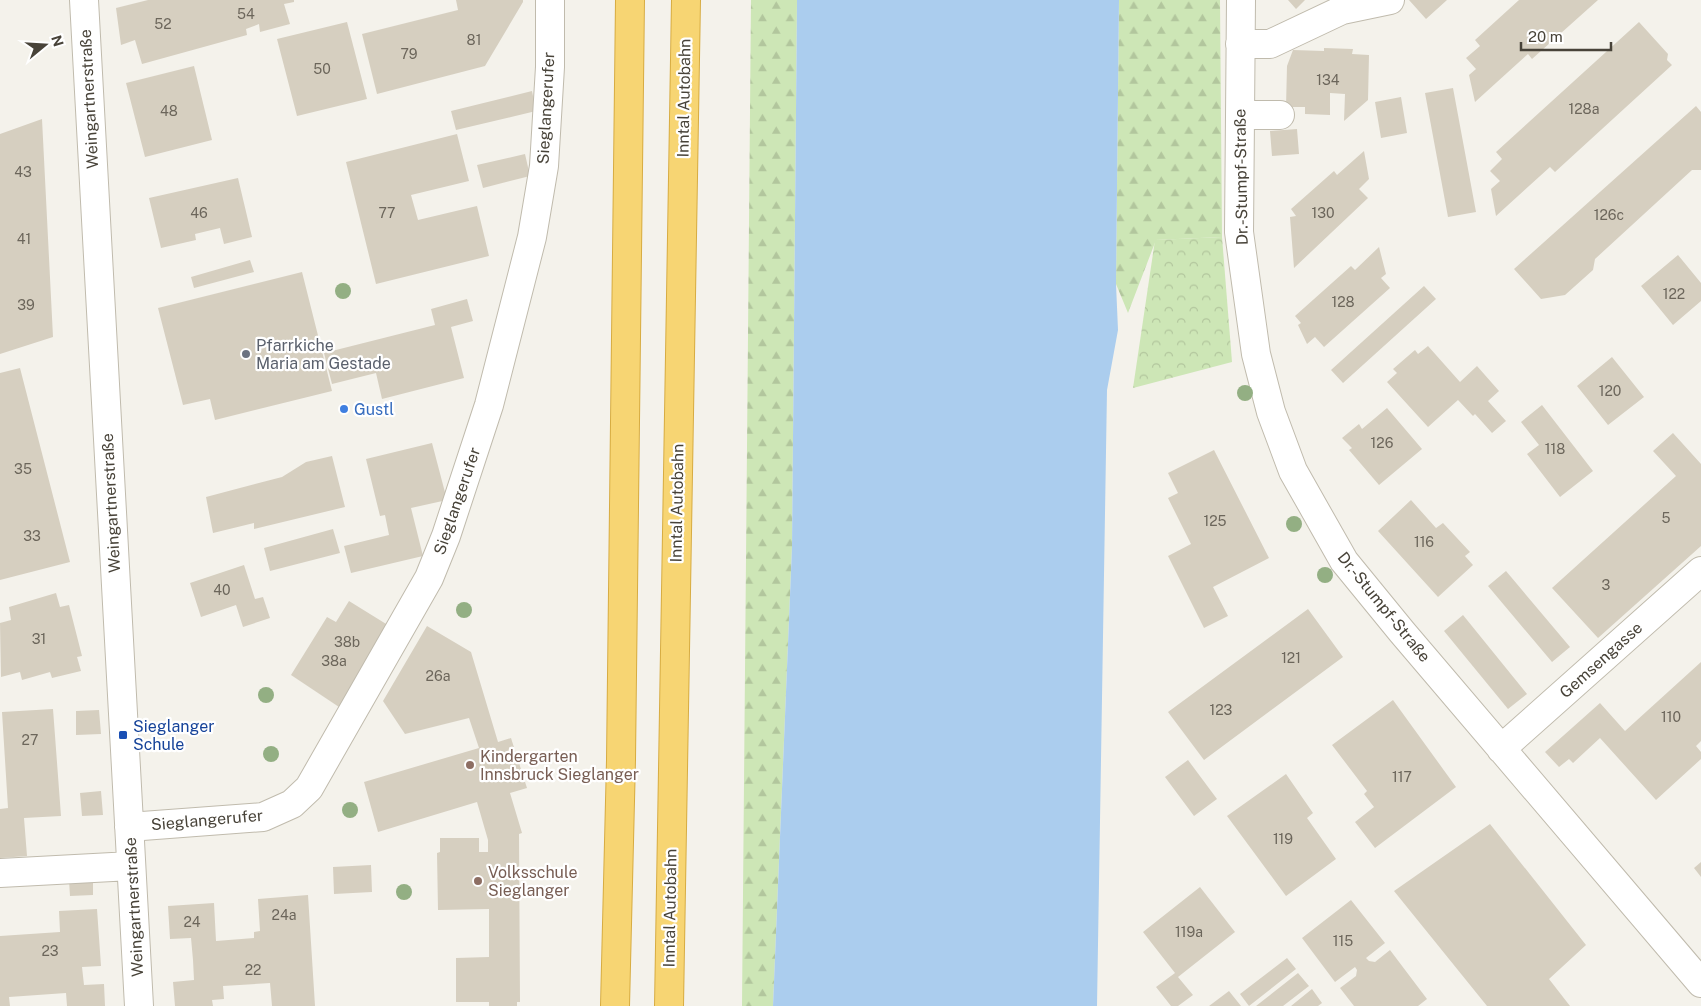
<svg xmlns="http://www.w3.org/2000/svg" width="1701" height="1006" font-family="'Public Sans',sans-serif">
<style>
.forest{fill:url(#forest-firs)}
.park{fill:url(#park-crowns)}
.water{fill:#abcdee}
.building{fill:#d6cfc0}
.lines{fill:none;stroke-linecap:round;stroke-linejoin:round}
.minor-casing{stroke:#c0bbad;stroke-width:30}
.highway-casing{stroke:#d7ac42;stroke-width:30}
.minor{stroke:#fff;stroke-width:28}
.highway{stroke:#f7d573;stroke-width:28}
.tree{fill:#93af83}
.worship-dot{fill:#6b7280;stroke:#fff;stroke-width:2}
.shop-dot{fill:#3f7fe0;stroke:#fff;stroke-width:2}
.transit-dot{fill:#1a4fb4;stroke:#fff;stroke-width:2}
.education-dot{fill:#8d6e63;stroke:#fff;stroke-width:2}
.labels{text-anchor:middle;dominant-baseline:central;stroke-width:4.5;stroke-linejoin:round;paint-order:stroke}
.number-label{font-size:14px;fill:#6c665b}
.street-label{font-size:16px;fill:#484339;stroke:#fff}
.worship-label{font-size:16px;fill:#5b616d;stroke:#fff;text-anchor:start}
.shop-label{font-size:16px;fill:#366cbe;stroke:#fff;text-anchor:start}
.transit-label{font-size:16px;fill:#164399;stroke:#fff;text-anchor:start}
.education-label{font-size:16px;fill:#785e54;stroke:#fff;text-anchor:start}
</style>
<defs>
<pattern id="forest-firs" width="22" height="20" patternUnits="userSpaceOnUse" patternTransform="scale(1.25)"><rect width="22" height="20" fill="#cde6b6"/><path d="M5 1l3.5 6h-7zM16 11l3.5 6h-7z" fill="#b2c69d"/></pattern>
<pattern id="park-crowns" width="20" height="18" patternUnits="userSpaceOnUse" patternTransform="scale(1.25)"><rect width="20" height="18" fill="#cde6b6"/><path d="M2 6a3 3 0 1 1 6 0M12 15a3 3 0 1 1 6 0" fill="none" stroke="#b2c69d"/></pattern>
</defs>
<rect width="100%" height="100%" fill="#f4f2eb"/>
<path class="forest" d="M751 0H797L792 547 773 1006H742Z
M1119 0H1220L1222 237 1156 240 1128 313 1116 284Z"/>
<path class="park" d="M1222 237 1232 362 1133 388 1155 240Z"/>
<path class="water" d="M797 0H1119L1116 284 1118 330 1107 390 1097 1006H773L792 547Z"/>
<path class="building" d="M148 0H294V2L284 4 290 24 260 32 259 24 246 29 247 35 142 64 135 40 121 45 116 8Z
M456 0H523V2L485 66 377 94 362 34 458 10Z
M1288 0H1305L1296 9Z
M1409 0H1447L1426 19Z
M1519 0H1598L1532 59 1528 54 1475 102 1469 75 1476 69 1466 58 1480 46 1475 40Z
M347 22 367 99 297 116 277 39Z
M1639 22 1668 54 1667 60 1672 65 1555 172 1550 167 1496 216 1491 189 1500 181 1490 171 1502 159 1496 152Z
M1324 48 1353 49 1352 54 1369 55 1368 100 1344 121 1345 94 1330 93V115L1305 114V107H1286L1287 66 1293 50 1324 51Z
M194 66 212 140 145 157 126 83Z
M1453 88 1476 212 1448 217 1425 93Z
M532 91 536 111 456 130 451 111Z
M1401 97 1407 133 1381 138 1375 102Z
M1696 106 1701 112V170H1692L1595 259 1593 270 1565 295 1541 299 1514 269Z
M42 119 53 337 0 354V134Z
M1297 129 1299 154 1272 156 1270 131Z
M457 134 469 181 411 195 418 220 477 206 489 256 376 284 346 162Z
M1364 151 1369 179 1359 189 1368 198 1294 268 1290 217 1296 216 1291 209 1334 171 1337 175Z
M525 154 530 176 483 188 477 165Z
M238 178 252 237 224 244 220 228 195 234 196 240 161 248 149 198Z
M1379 247 1386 274 1381 278 1390 288 1324 347 1315 337 1307 344 1298 325 1301 323 1295 316 1351 266 1355 270Z
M1678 255 1701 283V301L1673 325 1641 286Z
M250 260 254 272 194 288 191 277Z
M302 272 332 391 215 420 210 399 183 405 158 308Z
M1424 286 1436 299 1343 383 1331 370Z
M467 299 473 321 451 327 464 378 382 399 376 373 332 384 324 353 435 325 431 309Z
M1428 346 1460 382 1477 366 1499 391 1488 401 1506 421 1492 433 1475 414 1473 416 1458 400 1428 427 1387 382 1397 373 1393 369 1415 350 1418 354Z
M1612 357 1644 397 1608 425 1577 386Z
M20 368 70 562 0 580V373Z
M1542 405 1593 471 1560 497 1527 454 1539 445 1521 422Z
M1387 408 1422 449 1379 485 1349 450 1352 448 1342 438 1359 424 1362 429Z
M1673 433 1701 464V546L1598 638 1552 588 1676 476 1653 451Z
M432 443 447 500 411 508 423 556 351 573 344 546 389 535 385 515 380 516 366 459Z
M1214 450 1269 558 1213 587 1228 616 1204 628 1168 556 1191 544 1168 498 1178 493 1168 473Z
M332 456 345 507 254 529V523L213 533 206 497 282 477 306 462Z
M1411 500 1436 528 1443 523 1470 552 1465 556 1473 565 1438 597 1378 531Z
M333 529 340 553 270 571 264 548Z
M244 565 255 599 263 597 270 618 243 627 236 605 201 617 190 583Z
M1506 571 1570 647 1552 662 1488 586Z
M56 593 60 607 69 605 82 656 77 657 81 671 52 678 50 672 22 680 20 672 1 677 0 623 11 620 9 607Z
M349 601 391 627 339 707 291 675 327 617 336 622Z
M1308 609 1343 657 1204 760 1168 712Z
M1463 615 1527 694 1508 709 1444 631Z
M427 626 471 652 498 742 511 738 527 788 510 793 522 833 519 834 520 1002H517V1006H489V1002H456V958L489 957V909L438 910 437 853 440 852V838H479V852H488V840L477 802 378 832 364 782 479 748 469 718 405 734 383 701Z
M1701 662V741L1696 746 1701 752V759L1656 800 1600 738 1573 763 1569 759 1559 767 1545 752 1600 703 1625 731Z
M1393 700 1456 787 1375 848 1355 822 1374 807 1364 794 1367 791 1332 745Z
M53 709 61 816 24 818 27 856 0 858V809L8 808 2 712Z
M99 710 101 734 76 735V711Z
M1188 760 1217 799 1194 816 1165 777Z
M1286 774 1313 813 1307 818 1336 859 1286 896 1227 816Z
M101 791 103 815 82 816 80 793Z
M1490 824 1586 945 1549 979 1570 1006H1487L1394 891Z
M1701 862V877L1694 868Z
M371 865 372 892 334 894 333 867Z
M93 879V895L70 896 69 880Z
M1200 887 1235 932 1178 977 1193 995 1178 1006H1171L1156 987 1175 973 1143 932Z
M308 895 315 1006H272L270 983 223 986 224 999 212 1000 213 1006H175L173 982 194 980 193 960 191 938 170 939 168 906 214 903 216 941 254 938V932L260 931 258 899Z
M1351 900 1385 943 1366 958 1369 961 1375 962 1390 950 1427 999 1418 1006H1354L1340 988 1356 976 1357 970 1355 967 1335 982 1302 938Z
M97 909 101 966 82 967 84 985 104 984 105 1006H67L66 993 9 997 10 1006H0V936L60 932 59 911Z
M1287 958 1296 969 1249 1006 1240 994Z
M1298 973 1309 986 1283 1006H1256Z
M1312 989 1322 1003 1318 1006H1291Z
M1229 991 1241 1006H1209Z"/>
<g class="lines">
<defs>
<path id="minor" d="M84 0 139 1006
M1241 0 1239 232 1256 354 1271 412 1293 471 1344 561 1402 632 1701 983
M1240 44H1270L1342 10 1390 0
M1240 115H1280
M1501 749 1701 571
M129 827 263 817 292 804 309 788 429 578 446 536 489 405 532 237 544 166 550 67V0
M0 873 131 866"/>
<path id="highway" d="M615 1006 621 760 630 0
M669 1006 686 0"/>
</defs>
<use href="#minor" class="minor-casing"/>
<use href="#highway" class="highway-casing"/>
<use href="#minor" class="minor"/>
<use href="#highway" class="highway"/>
</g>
<g class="tree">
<circle cx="343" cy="291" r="8"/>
<circle cx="1245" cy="393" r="8"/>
<circle cx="1294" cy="524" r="8"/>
<circle cx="1325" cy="575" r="8"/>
<circle cx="464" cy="610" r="8"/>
<circle cx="266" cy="695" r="8"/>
<circle cx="271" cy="754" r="8"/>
<circle cx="350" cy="810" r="8"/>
<circle cx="404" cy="892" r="8"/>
</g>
<circle class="worship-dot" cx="246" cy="354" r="5"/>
<circle class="shop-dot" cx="344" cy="409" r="5"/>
<rect class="transit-dot" x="118" y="730" width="10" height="10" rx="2.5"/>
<g class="education-dot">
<circle cx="470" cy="765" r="5"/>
<circle cx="478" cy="881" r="5"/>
</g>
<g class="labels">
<g class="number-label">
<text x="246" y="14">54</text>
<text x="163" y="24">52</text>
<text x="474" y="40">81</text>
<text x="409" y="54">79</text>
<text x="322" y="69">50</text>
<text x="1328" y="80">134</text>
<text x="1584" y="109">128a</text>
<text x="169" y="111">48</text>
<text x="23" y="172">43</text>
<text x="199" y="213">46</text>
<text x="387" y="213">77</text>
<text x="1323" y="213">130</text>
<text x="1609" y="215">126c</text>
<text x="24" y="239">41</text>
<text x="1674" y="294">122</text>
<text x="1343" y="302">128</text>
<text x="26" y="305">39</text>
<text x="1610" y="391">120</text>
<text x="1382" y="443">126</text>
<text x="1555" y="449">118</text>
<text x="23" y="469">35</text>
<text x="1666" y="518">5</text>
<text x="1215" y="521">125</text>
<text x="32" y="536">33</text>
<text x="1424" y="542">116</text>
<text x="1606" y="585">3</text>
<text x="222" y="590">40</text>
<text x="39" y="639">31</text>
<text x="347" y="642">38b</text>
<text x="1291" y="658">121</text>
<text x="334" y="661">38a</text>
<text x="438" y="676">26a</text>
<text x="1221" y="710">123</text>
<text x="1671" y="717">110</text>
<text x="30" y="740">27</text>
<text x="1402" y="777">117</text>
<text x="1283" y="839">119</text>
<text x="284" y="915">24a</text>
<text x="192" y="922">24</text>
<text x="1189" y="932">119a</text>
<text x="1343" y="941">115</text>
<text x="50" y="951">23</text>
<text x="253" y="970">22</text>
</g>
<g class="street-label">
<text transform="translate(684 98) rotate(-89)">Inntal Autobahn</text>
<text transform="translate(89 99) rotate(-93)">Weingartnerstraße</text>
<text transform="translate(546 108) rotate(-87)">Sieglangerufer</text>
<text transform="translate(1241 177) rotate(-91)">Dr.-Stumpf-Straße</text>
<text transform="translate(457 501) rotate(-71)">Sieglangerufer</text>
<text transform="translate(111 503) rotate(-93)">Weingartnerstraße</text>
<text transform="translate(677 503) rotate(-89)">Inntal Autobahn</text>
<text transform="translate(1384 607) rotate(51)">Dr.-Stumpf-Straße</text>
<text transform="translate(1601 660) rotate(-42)">Gemsengasse</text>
<text transform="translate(207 820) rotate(-5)">Sieglangerufer</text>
<text transform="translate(134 907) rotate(-93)">Weingartnerstraße</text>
<text transform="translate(670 908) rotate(-89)">Inntal Autobahn</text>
</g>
<g class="worship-label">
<text x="256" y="345">Pfarrkiche<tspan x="256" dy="18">Maria am Gestade</tspan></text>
</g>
<g class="shop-label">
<text x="354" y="409">Gustl</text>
</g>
<g class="transit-label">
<text x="133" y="726">Sieglanger<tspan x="133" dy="18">Schule</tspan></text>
</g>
<g class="education-label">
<text x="480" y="756">Kindergarten<tspan x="480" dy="18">Innsbruck Sieglanger</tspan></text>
<text x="488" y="872">Volksschule<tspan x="488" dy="18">Sieglanger</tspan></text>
</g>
</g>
<g transform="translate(45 45) rotate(72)" stroke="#ffffff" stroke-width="4" paint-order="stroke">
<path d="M0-4L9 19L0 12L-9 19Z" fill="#484339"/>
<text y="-8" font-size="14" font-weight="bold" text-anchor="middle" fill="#484339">N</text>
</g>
<path d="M1521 42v8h90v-8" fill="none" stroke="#484339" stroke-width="2.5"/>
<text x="1528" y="42" font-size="15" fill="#484339" stroke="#ffffff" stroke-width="4" paint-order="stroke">20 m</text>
</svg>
